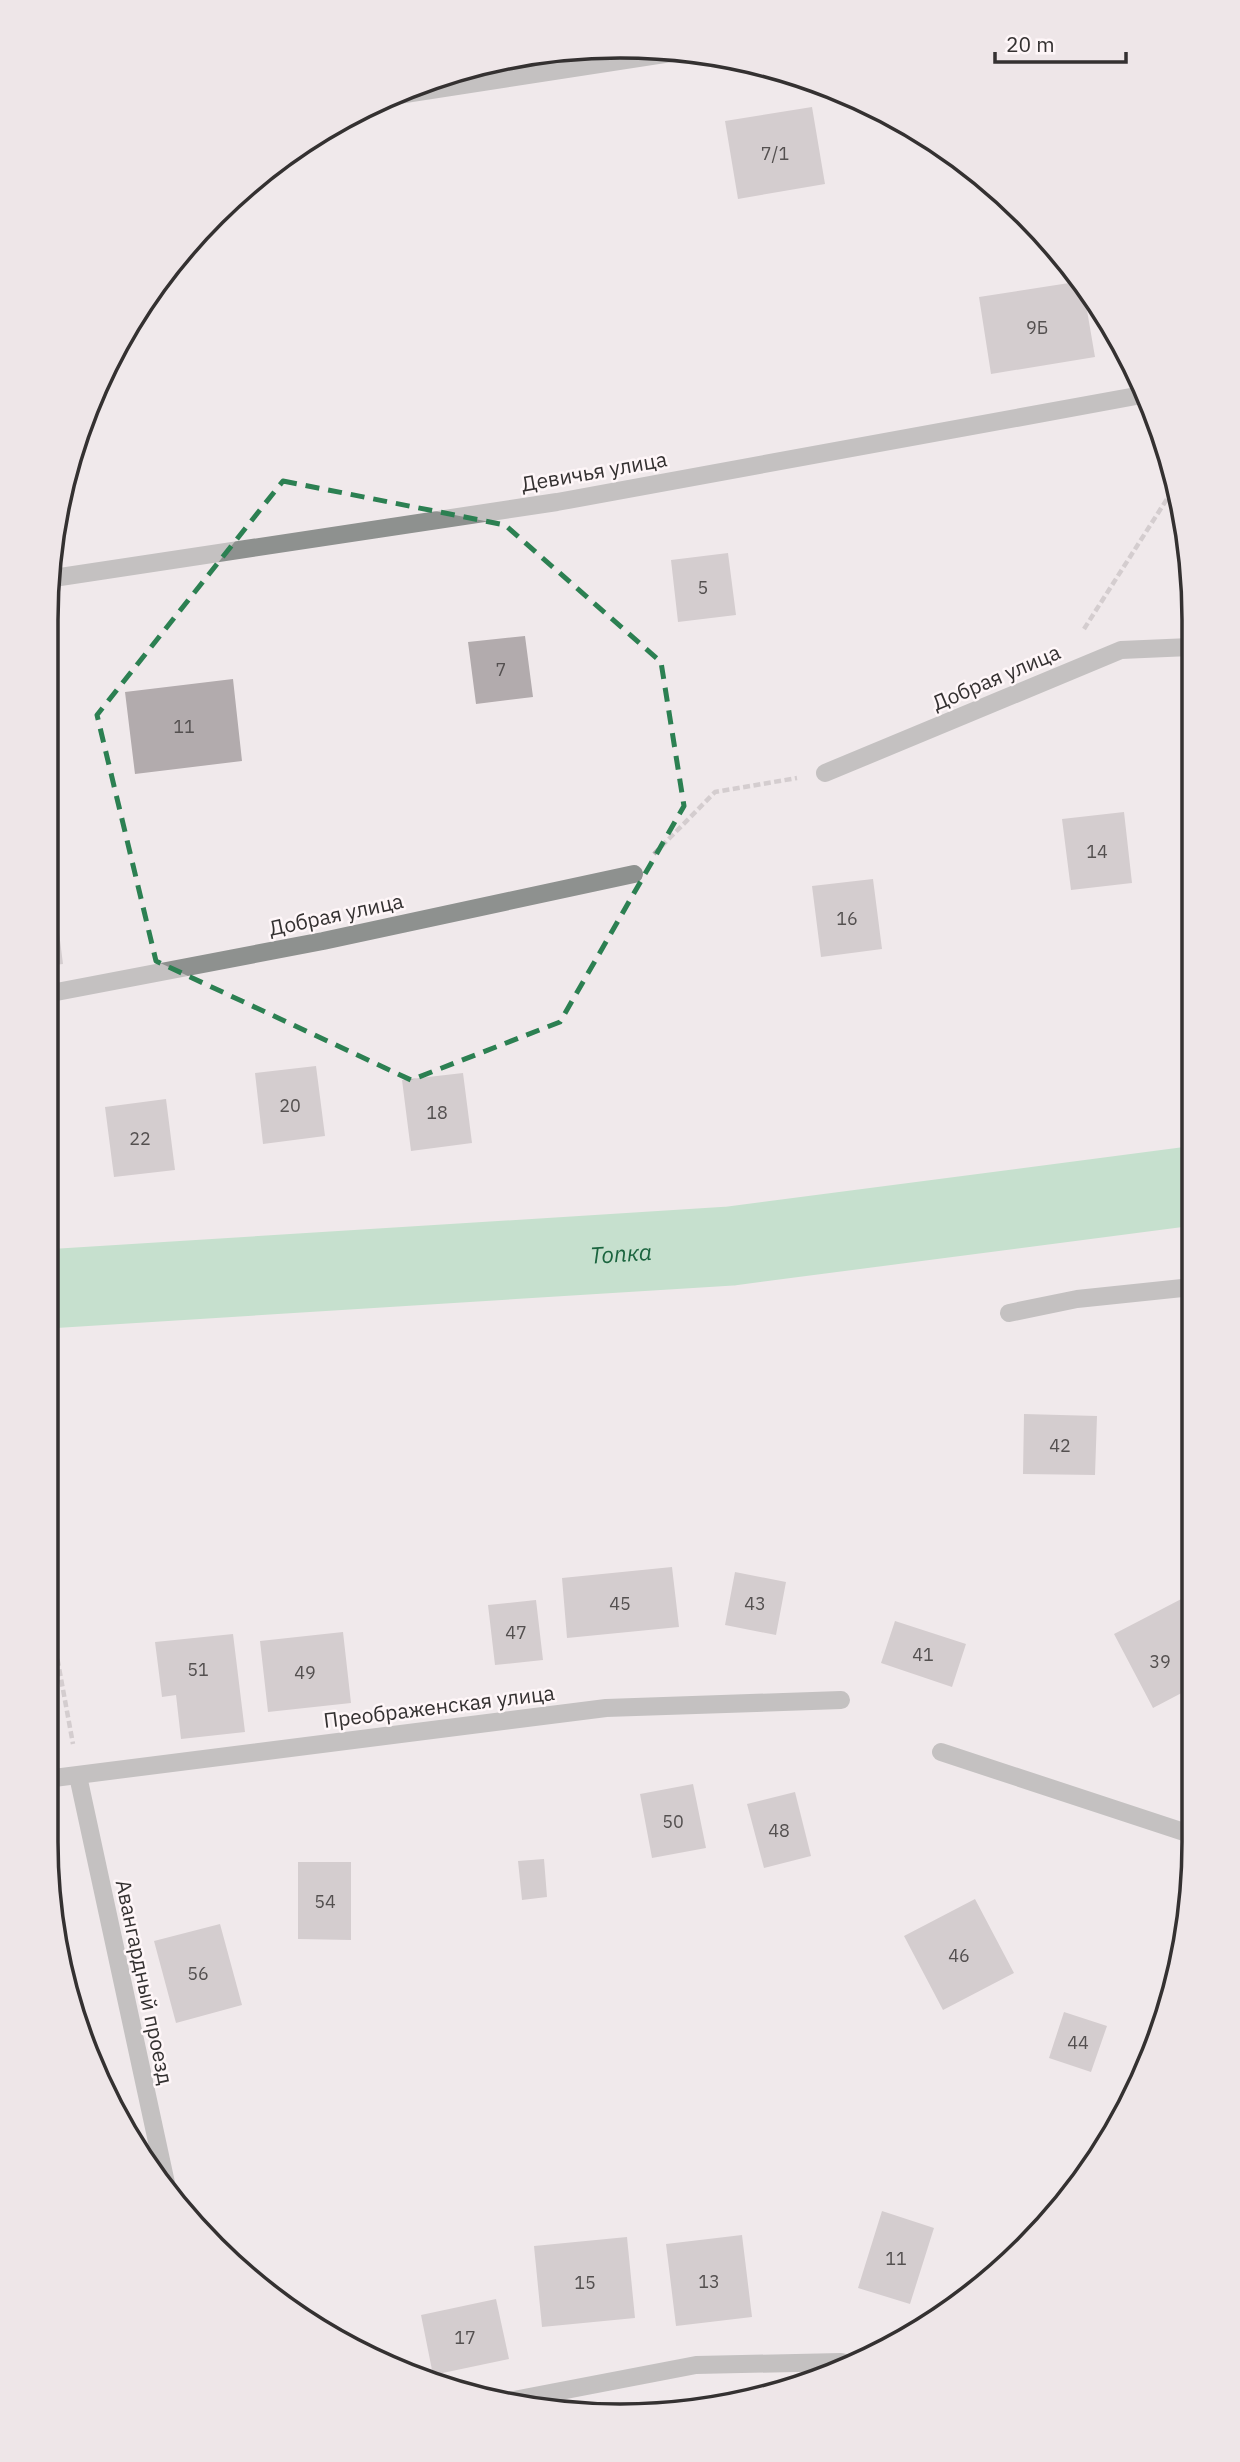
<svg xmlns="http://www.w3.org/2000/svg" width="1240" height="2462" font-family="'IBM Plex Sans',sans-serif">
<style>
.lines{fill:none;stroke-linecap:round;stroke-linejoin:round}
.river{stroke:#93d6ab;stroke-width:79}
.building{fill:#b2abad}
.path{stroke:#b1abad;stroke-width:4.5;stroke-dasharray:7 3.5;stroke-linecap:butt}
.minor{stroke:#8e918f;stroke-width:18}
.marked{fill:none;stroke:#2c8052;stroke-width:5;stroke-dasharray:14 9;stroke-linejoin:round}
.labels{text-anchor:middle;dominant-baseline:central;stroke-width:5;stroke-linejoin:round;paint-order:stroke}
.number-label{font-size:18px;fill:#545050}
.street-label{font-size:21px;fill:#343131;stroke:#fef6f8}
.water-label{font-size:23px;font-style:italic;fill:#1b653f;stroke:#fef6f8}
.rim{fill:none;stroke:#343131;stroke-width:3.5}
</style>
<rect width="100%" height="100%" fill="#f0e9eb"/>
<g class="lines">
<path class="river" id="s1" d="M46 1289 731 1246 1191 1186"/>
</g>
<path class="building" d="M812 107 825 184 738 199 725 121Z
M1082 281 1095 357 991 374 979 297Z
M728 553 736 615 678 622 671 560Z
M525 636 533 697 476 704 468 642Z
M233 679 242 761 135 774 125 692Z
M1124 812 1132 883 1071 890 1062 819Z
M873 879 882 949 821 957 812 886Z
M54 893 63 964 46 966V894Z
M316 1066 325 1136 263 1144 255 1073Z
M463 1073 472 1143 411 1151 402 1080Z
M166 1099 175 1170 114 1177 105 1107Z
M1024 1414 1097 1416 1095 1475 1023 1474Z
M672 1567 679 1627 567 1638 562 1578Z
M735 1572 786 1582 776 1635 725 1625Z
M1189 1595 1193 1602V1687L1153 1708 1114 1634Z
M536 1600 543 1660 495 1665 488 1605Z
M895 1621 966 1644 952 1687 881 1663Z
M343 1632 351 1703 268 1712 260 1641Z
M233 1634 245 1732 181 1739 176 1695 162 1697 155 1642Z
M693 1784 706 1848 652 1858 640 1794Z
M795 1792 811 1856 764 1868 747 1804Z
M544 1859 547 1897 522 1900 518 1861Z
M298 1862H351V1940L298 1939Z
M975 1899 1014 1973 943 2010 904 1936Z
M220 1924 242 2005 176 2023 154 1941Z
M1064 2012 1107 2026 1091 2072 1049 2058Z
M882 2211 934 2228 910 2304 858 2288Z
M742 2235 752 2317 676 2326 666 2244Z
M627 2237 635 2318 542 2327 534 2246Z
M496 2299 509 2359 433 2375 421 2315Z"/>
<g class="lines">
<path class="path" d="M1084 629 1174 488
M654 854 715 792 797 778
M46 1597 73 1744"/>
<path class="minor" d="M392 96 684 51
M47 579 557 502 1147 394
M825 773 1121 650 1190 647
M46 994 323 941 634 874
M1009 1313 1077 1299 1192 1287
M941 1752 1193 1835
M78 1776 169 2197
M46 1779 606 1708 841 1700
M498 2403 696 2365 841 2362 850 2364"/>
</g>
<path d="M0 0H1240V2462H0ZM283 481 505 525 661 662 684 806 560 1022 411 1080 156 961 97 715Z" fill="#f0e9eb" fill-opacity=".55" fill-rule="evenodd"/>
<path class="marked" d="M283 481 505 525 661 662 684 806 560 1022 411 1080 156 961 97 715Z"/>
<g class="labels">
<g class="number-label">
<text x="775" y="153">7/1</text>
<text x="1037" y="327">9Б</text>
<text x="703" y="587">5</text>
<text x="501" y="669">7</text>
<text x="184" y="726">11</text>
<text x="1097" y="851">14</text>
<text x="847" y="918">16</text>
<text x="290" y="1105">20</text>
<text x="437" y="1112">18</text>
<text x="140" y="1138">22</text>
<text x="1060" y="1445">42</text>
<text x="620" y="1603">45</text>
<text x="755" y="1603">43</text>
<text x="516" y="1632">47</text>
<text x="923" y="1654">41</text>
<text x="1160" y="1661">39</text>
<text x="198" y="1669">51</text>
<text x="305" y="1672">49</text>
<text x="673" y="1821">50</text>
<text x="779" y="1830">48</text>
<text x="325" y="1901">54</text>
<text x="959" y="1955">46</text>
<text x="198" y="1973">56</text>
<text x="1078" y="2042">44</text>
<text x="896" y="2258">11</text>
<text x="709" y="2281">13</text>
<text x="585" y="2282">15</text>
<text x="465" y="2337">17</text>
</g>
<g class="street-label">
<text transform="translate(594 471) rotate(-10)">Девичья улица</text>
<text transform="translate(996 677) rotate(-23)">Добрая улица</text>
<text transform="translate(336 914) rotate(-12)">Добрая улица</text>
<text transform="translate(439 1706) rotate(-7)">Преображенская улица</text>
<text transform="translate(145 1982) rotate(78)">Авангардный проезд</text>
</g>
<g class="water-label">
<text stroke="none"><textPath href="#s1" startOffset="576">Топка</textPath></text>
</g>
</g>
<path d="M0 0H1240V2462H0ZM620 58H620A562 562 0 0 1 1182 620V1842A562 562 0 0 1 620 2404H620A562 562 0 0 1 58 1842V620A562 562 0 0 1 620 58Z" fill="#eee6e8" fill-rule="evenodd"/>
<path class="rim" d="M620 58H620A562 562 0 0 1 1182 620V1842A562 562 0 0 1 620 2404H620A562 562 0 0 1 58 1842V620A562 562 0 0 1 620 58Z"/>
<path d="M995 52v10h131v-10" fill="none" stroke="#343131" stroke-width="3.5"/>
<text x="1006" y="52" font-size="21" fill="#343131" stroke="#fef6f8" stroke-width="5" paint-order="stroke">20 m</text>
</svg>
